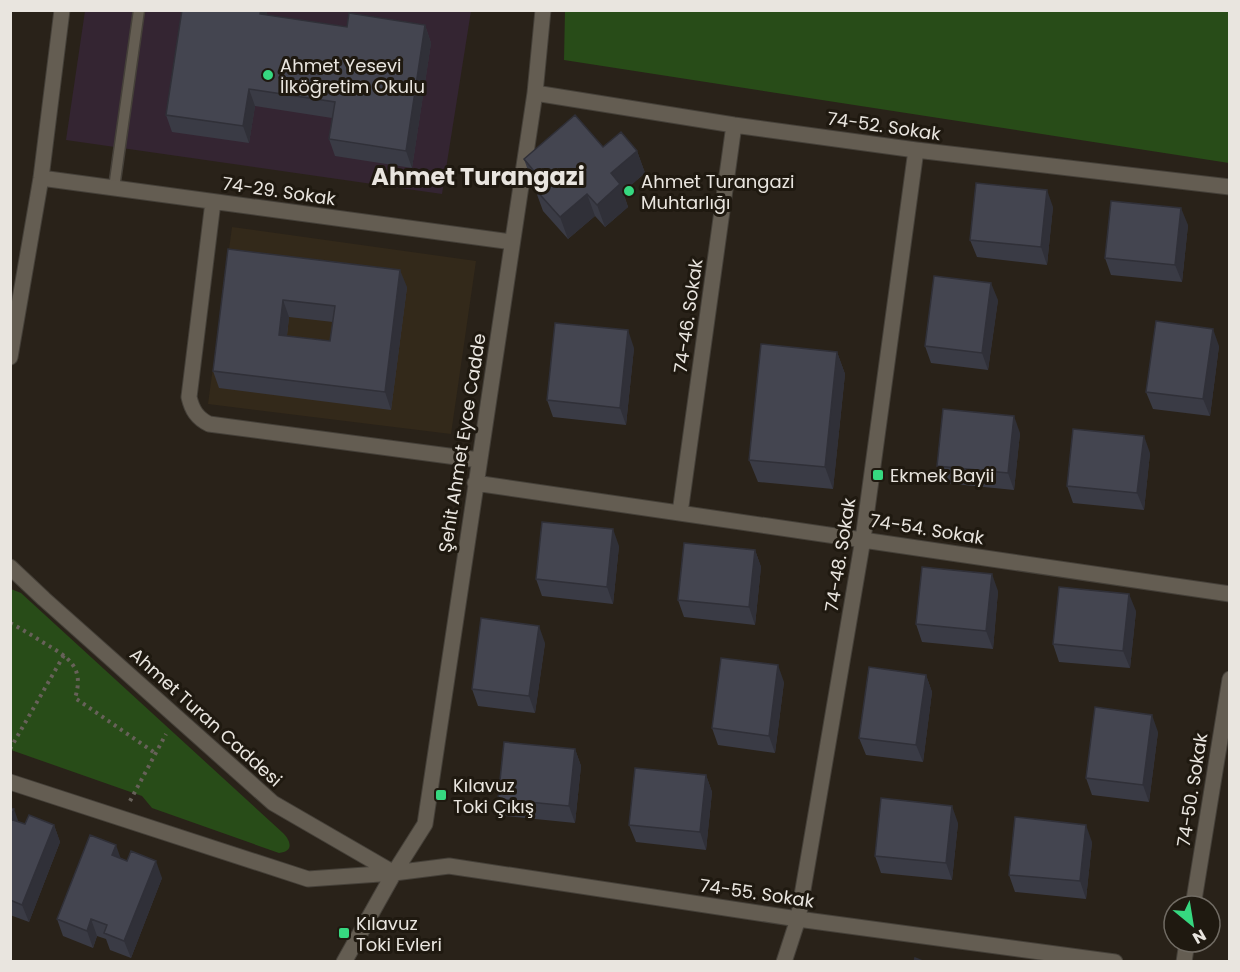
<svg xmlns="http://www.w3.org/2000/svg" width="1240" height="972" font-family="Poppins,sans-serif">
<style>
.built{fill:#33291a}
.education{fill:#342532}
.green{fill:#284c18}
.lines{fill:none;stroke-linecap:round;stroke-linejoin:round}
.lane-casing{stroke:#454039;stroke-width:13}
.street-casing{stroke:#454039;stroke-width:17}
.path{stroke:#676159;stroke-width:4;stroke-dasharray:3 4.5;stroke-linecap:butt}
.lane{stroke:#645d52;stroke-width:10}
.street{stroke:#645d52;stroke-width:15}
.wall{fill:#3a3b45;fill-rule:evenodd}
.shaded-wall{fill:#303038}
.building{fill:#444550;stroke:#303038;stroke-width:1.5;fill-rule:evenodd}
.poi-dot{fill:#36d880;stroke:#1f1910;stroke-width:2}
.labels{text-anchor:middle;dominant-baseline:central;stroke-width:6;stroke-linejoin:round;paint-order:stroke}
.poi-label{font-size:18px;fill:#e9e5df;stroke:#1f1910;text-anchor:start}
.street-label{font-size:18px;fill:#e9e5df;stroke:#1f1910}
.district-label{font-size:24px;font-weight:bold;fill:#e9e5df;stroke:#1f1910}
</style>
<rect width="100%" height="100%" fill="#292219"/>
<path class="built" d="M232 227 476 261 451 434 208 404Z"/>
<path class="education" d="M85 11H471L442 194 66 140Z"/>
<path class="green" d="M565 11H1229V163L564 60Z
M11 589 21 593 283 833C291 841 294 852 279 853L152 808 142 796 11 750Z"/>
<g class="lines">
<defs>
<path id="lane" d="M114 188 139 10"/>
<path id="street" d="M535 93 734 125 916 150 1230 187
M41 178 512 242
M213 202 189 397C192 410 197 418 209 424L479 460
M10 357 41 178 62 10
M475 483 1230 594
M680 513 734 125
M10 567 44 599 273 803 394 873
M10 782 308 879 394 873 449 866 798 919 1115 962
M1193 906 1230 679
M344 962 394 873 425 824 535 93 543 10
M784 962 798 919 863 539 916 150
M1184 962 1187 942"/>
</defs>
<use href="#lane" class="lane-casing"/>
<use href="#street" class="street-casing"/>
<path class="path" d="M10 623C22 629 33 636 44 643 68 657 85 667 75 698L155 753
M10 749 64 655
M130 801 166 734"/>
<use href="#lane" class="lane"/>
<use href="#street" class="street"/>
</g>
<path class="wall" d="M182 10H266L267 15 347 27 425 25 431 43 412 168 335 156 329 139 332 118 255 106 249 143 172 132 166 115Z
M603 147 637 151 645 173 623 192 628 207 605 227 595 216 568 239 543 211 535 189 537 187 532 182 524 159Z
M1053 207 1047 265 977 257 970 240Z
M1188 225 1182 282 1111 275 1105 258Z
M228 249 407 287 391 410 219 388 213 371ZM289 317 333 322 330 341 287 336Z
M998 300 988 370 931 363 925 346Z
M1219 346 1210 416 1153 409 1146 392Z
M634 348 626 425 553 417 547 400Z
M837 352 845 374 833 489 758 482 749 460Z
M1020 433 1014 490 944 483 937 466Z
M1150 453 1144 510 1073 503 1067 486Z
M619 546 613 604 542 596 536 579Z
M755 550 761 567 755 625 684 617 678 600Z
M998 591 993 649 922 642 916 624Z
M1136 611 1130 668 1059 662 1053 644Z
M545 643 535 713 478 706 472 689Z
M926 675 932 692 923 762 866 755 859 738Z
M784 682 775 753 718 745 712 728Z
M1158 732 1149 802 1092 795 1086 778Z
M575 749 581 766 575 823 505 816 498 799Z
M706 775 712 792 706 850 636 842 629 825Z
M10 808 18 822 25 824 54 825 60 842 29 922 10 915Z
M958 823 952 880 881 873 875 856Z
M1092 842 1086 899 1015 892 1009 875Z
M121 858 162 878 131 958 110 950 106 939 97 936 93 948 63 936 57 919Z"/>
<path class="shaded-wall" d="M261 10H266L268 18 260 14Z
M425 25 431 43 412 168 406 151Z
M249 89 255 106 249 143 243 126Z
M637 151 645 173 623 192 628 207 605 227 597 205 611 173Z
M1047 190 1053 207 1047 265 1041 247Z
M587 194 595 216 568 239 560 217Z
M1181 208 1188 225 1182 282 1175 265Z
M400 270 407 287 391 410 385 392Z
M991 283 998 300 988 370 982 353Z
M283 300 289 317 285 352 279 335Z
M1213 329 1219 346 1210 416 1203 399Z
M628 330 634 348 626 425 620 408Z
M837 352 845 374 833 489 825 467Z
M1014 416 1020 433 1014 490 1008 473Z
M1144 436 1150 453 1144 510 1137 493Z
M613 529 619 546 613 604 607 587Z
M755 550 761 567 755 625 749 607Z
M992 574 998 591 993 649 986 631Z
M1129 594 1136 611 1130 668 1123 651Z
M539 626 545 643 535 713 529 696Z
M778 665 784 682 775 753 769 736Z
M926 675 932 692 923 762 916 745Z
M1152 715 1158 732 1149 802 1143 785Z
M575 749 581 766 575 823 569 806Z
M706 775 712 792 706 850 700 832Z
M952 806 958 823 952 880 946 863Z
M14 809 20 826 10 820Z
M54 825 60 842 29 922 22 905Z
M1086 825 1092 842 1086 899 1080 881Z
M116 845 122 862 112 855Z
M156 861 162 878 131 958 124 941Z
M91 919 97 936 93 948 87 931Z"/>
<path class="building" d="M182 10H261L260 14 347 27 349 13 425 25 406 151 329 139 335 102 249 89 243 126 166 115Z
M575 115 603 147 621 132 637 151 611 173 620 184 597 205 587 194 560 217 535 189 543 182 524 159Z
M976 183 1047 190 1041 247 970 240Z
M1111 201 1181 208 1175 265 1105 258Z
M228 249 400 270 385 392 213 371ZM283 300 335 306 330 341 279 335Z
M934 276 991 283 982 353 925 346Z
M1156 321 1213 329 1203 399 1146 392Z
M555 323 628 330 620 408 547 400Z
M761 344 837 352 825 467 749 460Z
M943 409 1014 416 1008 473 937 466Z
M1073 429 1144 436 1137 493 1067 486Z
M542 522 613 529 607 587 536 579Z
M684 543 755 550 749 607 678 600Z
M922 567 992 574 986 631 916 624Z
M1059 587 1129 594 1123 651 1053 644Z
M481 618 539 626 529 696 472 689Z
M721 658 778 665 769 736 712 728Z
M869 667 926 675 916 745 859 738Z
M1095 707 1152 715 1143 785 1086 778Z
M504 742 575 749 569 806 498 799Z
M635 768 706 775 700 832 629 825Z
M881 798 952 806 946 863 875 856Z
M10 808 14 809 10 817Z
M29 815 54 825 22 905 10 900V819L25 824Z
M1015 817 1086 825 1080 881 1009 875Z
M90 835 116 845 112 855 127 861 131 851 156 861 124 941 104 933 107 925 91 919 87 931 57 919Z
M915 958 925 962H914Z"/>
<g class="poi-dot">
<circle cx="268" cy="75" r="6"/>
<circle cx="629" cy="191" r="6"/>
<rect x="872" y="469" width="12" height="12" rx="3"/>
<rect x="435" y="789" width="12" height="12" rx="3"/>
<rect x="338" y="927" width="12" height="12" rx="3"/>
</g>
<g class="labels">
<g class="poi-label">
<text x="280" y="65">Ahmet Yesevi<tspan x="280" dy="21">İlköğretim Okulu</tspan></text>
<text x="641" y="181">Ahmet Turangazi<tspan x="641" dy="21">Muhtarlığı</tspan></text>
<text x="890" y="475">Ekmek Bayii</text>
<text x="453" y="785">Kılavuz<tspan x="453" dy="21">Toki Çıkış</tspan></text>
<text x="356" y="923">Kılavuz<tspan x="356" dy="21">Toki Evleri</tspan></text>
</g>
<g class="street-label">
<text transform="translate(884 126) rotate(8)">74-52. Sokak</text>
<text transform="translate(279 191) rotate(8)">74-29. Sokak</text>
<text transform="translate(688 316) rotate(-82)">74-46. Sokak</text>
<text transform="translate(462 443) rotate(-81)">Şehit Ahmet Eyce Cadde</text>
<text transform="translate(927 529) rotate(9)">74-54. Sokak</text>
<text transform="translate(840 555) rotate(-81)">74-48. Sokak</text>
<text transform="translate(206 717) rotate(42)">Ahmet Turan Caddesi</text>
<text transform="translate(1192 790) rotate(-81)">74-50. Sokak</text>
<text transform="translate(757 893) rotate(8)">74-55. Sokak</text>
</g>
<g class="district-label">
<text x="478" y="176">Ahmet Turangazi</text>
</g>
</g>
<rect width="1240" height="972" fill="none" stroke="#e9e5df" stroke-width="24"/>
<g transform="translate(1192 924) rotate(150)"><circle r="28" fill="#1f1910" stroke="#706b63" stroke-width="1.5"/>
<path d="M0-4.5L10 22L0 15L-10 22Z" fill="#36d880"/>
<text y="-9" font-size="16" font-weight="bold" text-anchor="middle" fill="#e9e5df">N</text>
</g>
</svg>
